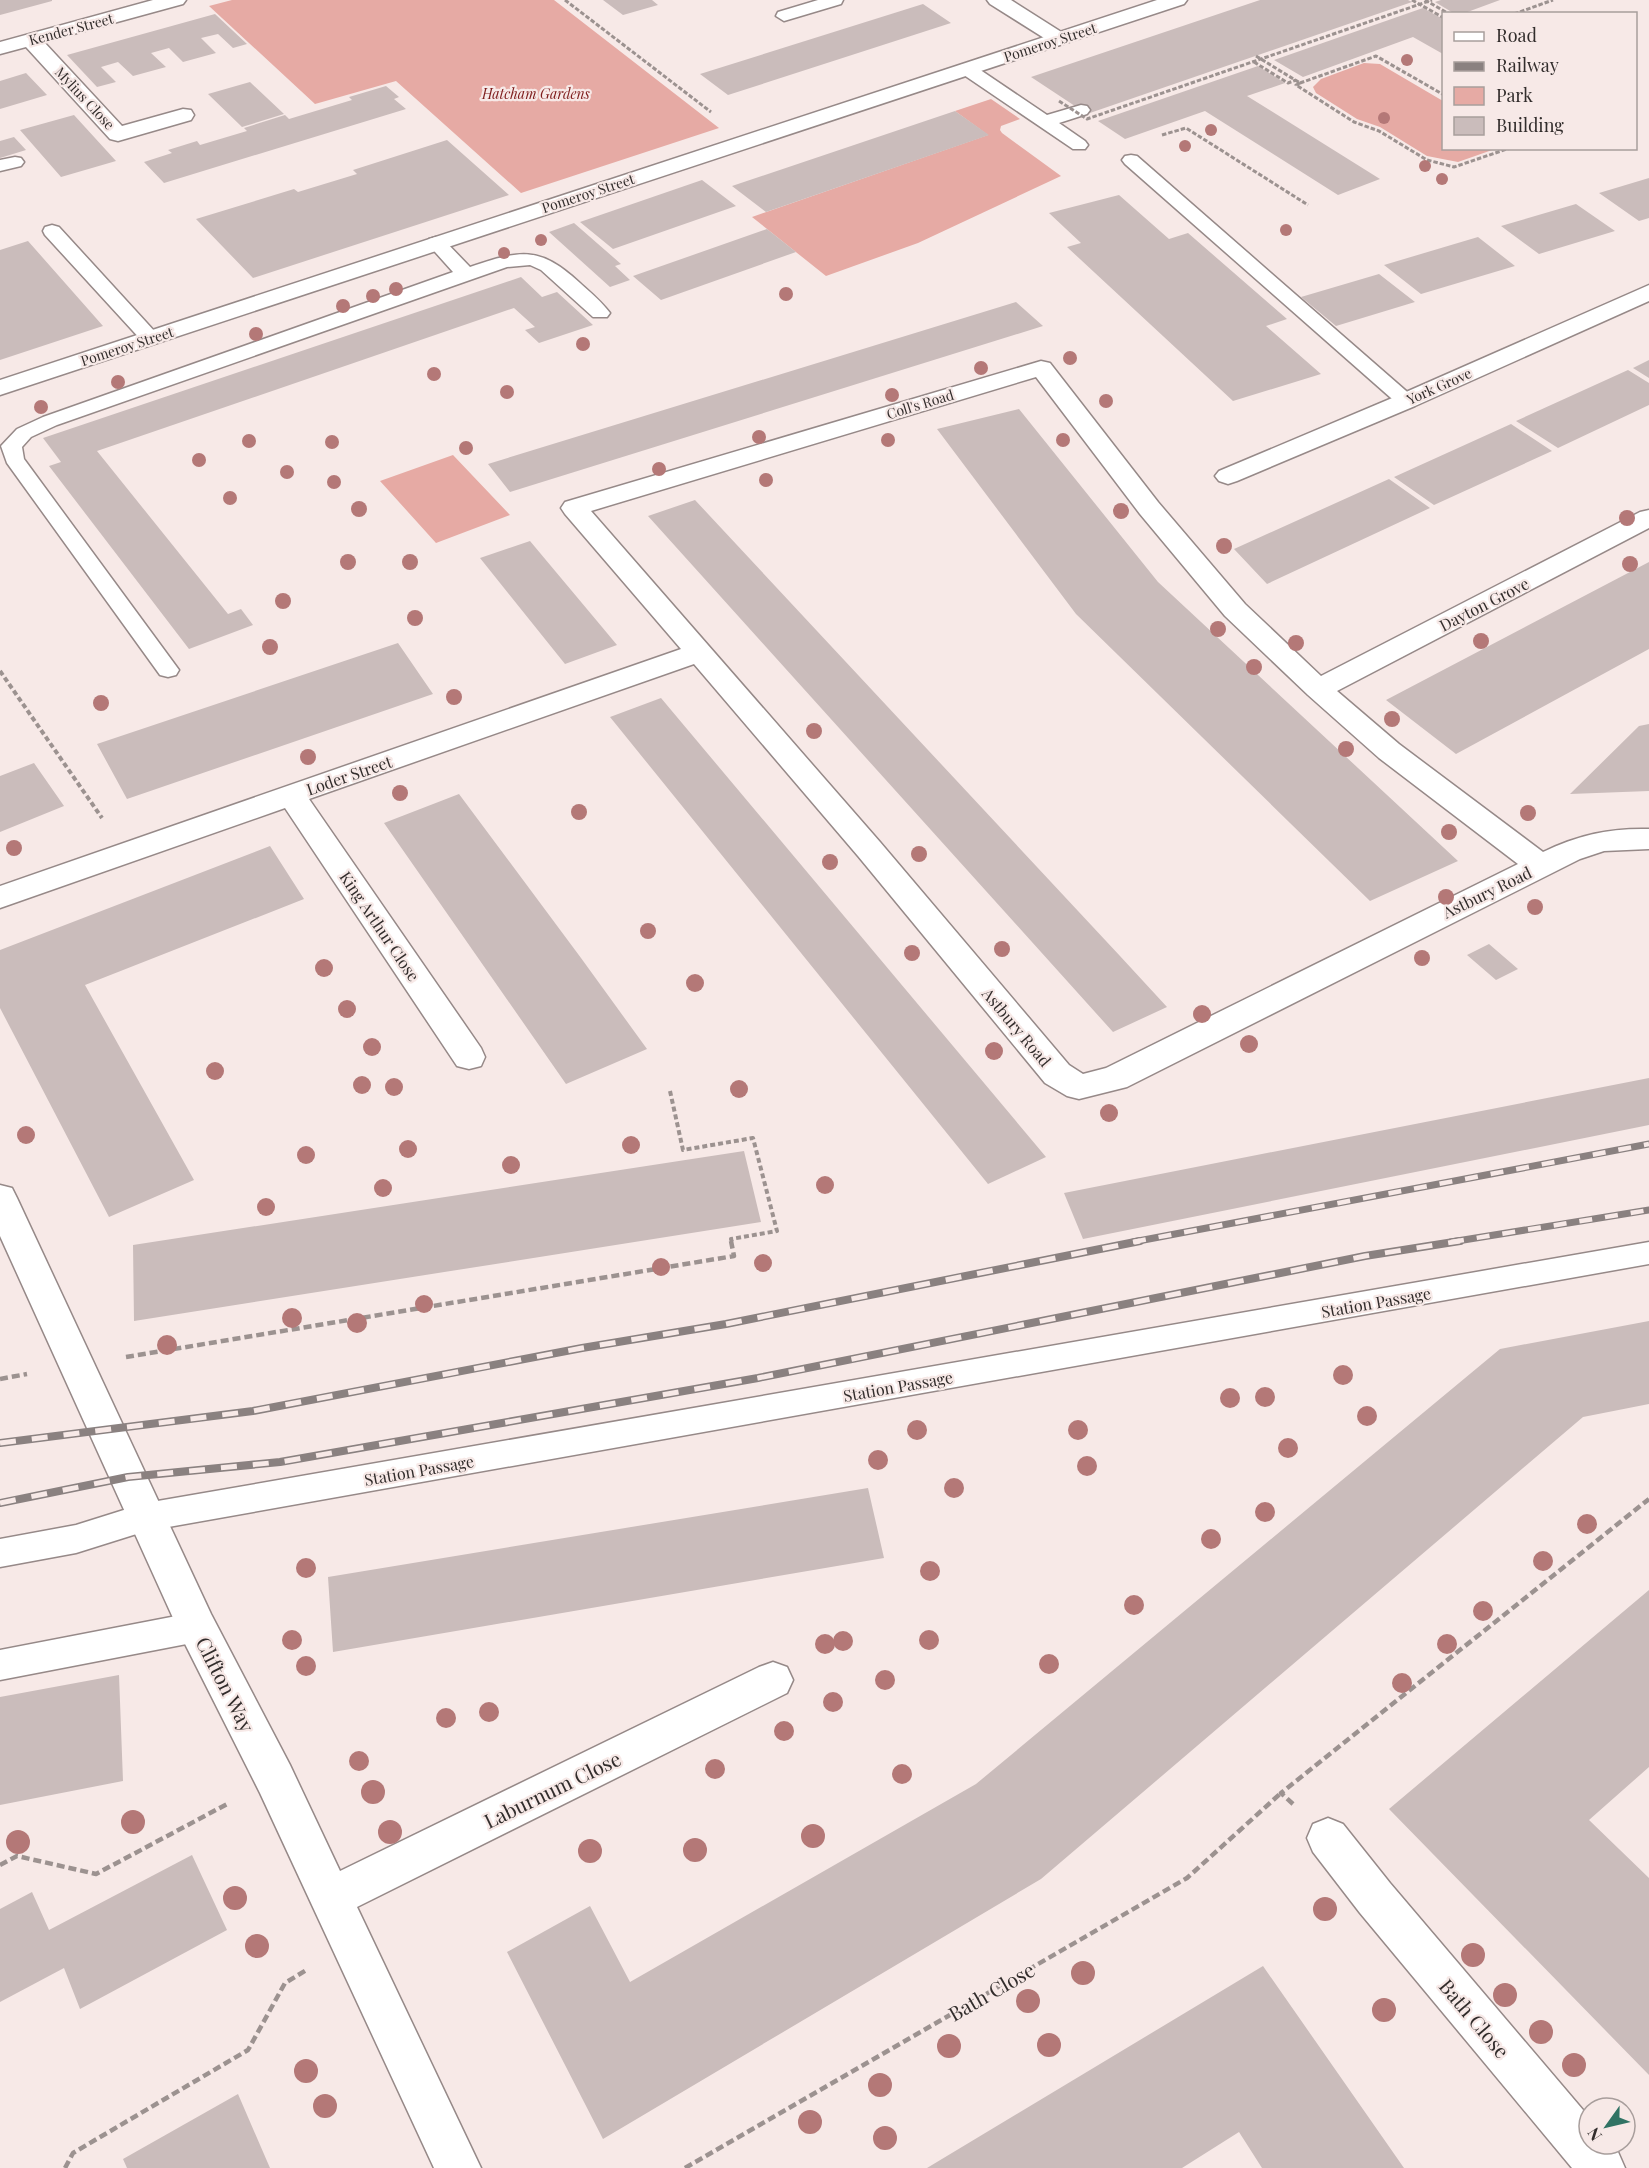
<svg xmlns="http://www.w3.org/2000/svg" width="1649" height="2168" font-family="'Playfair Display',serif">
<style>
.green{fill:#e6aaa4}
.building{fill:#cabcbb}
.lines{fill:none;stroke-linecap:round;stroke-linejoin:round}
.lane-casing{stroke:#968988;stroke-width:3}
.street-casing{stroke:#968988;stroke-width:3}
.secondary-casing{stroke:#968988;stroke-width:3}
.path-far2{stroke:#9c9290;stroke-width:3;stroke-dasharray:4.5 2;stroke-linecap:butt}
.path-far1{stroke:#9c9290;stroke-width:4;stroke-dasharray:5 3;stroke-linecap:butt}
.path{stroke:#9c9290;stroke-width:4.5;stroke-dasharray:8 4;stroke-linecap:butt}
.lane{fill:#fff;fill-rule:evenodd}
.street{fill:#fff;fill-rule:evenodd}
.secondary{fill:#fff;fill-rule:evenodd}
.rail-far1-casing{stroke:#8a8180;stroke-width:7}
.rail-casing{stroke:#8a8180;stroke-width:8}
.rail-far1{stroke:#f7e9e7;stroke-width:4.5;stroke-dasharray:13;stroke-linecap:butt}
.rail{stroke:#f7e9e7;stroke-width:5;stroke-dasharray:16;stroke-linecap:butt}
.path-bridge{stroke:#9c9290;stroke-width:3;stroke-dasharray:4.5 2;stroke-linecap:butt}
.tree{fill:#b47877}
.labels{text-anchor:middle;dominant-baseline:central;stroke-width:4.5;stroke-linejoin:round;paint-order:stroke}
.far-street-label{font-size:14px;fill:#322d2c;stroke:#f7e9e7}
.far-park-label{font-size:14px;font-style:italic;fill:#7e1c1b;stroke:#f7e9e7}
.street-label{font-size:16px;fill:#322d2c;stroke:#f7e9e7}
.near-street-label{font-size:20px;fill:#322d2c;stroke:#f7e9e7}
</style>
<rect width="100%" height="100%" fill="#f7e9e7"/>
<path class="green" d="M232 0H554L719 128 521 193 396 81 315 104 209 6Z
M1364 63 1380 64 1443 101 1444 148 1495 149 1458 162 1427 156 1380 127 1357 119 1316 93 1313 87 1321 79Z
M991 99 1020 119 1001 126 1000 130 1002 133 1061 176 918 243 826 276 752 217 988 135 955 111Z
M453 455 510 515 436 543 380 481Z"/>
<path class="building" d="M0 0H52V1L0 15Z
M603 0H652L658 5 623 15Z
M1260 0H1408L1412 2 1087 114 1031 77Z
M1441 0H1500L1462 14H1455L1435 2Z
M923 4 951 23 728 95 700 74Z
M1423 8 1443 19V54L1413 37 1303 77 1274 60Z
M215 14 247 44 233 48 218 34 201 38 216 53 183 62 169 48 151 53 166 67 133 76 118 62 101 67 116 82 97 87 67 55Z
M1258 66 1285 83 1247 96 1380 179 1338 195 1205 111 1125 139 1098 121Z
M26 73 47 95 0 109V81Z
M250 82 284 114 242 127 208 94Z
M386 86 399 97 394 99 406 109 164 183 144 162 172 153 168 150 197 141 200 145 247 131 244 128 285 115 289 119 352 100 349 97Z
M955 111 989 135 766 212 732 186Z
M74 115 116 161 61 177 20 130Z
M14 137 26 150 0 158V141Z
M447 140 509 195 253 278 196 219 294 189 298 192 357 174 353 170Z
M1649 178V218L1639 221 1599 193Z
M702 180 736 206 613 249 580 222Z
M1119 195 1169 239 1188 233 1287 319 1266 326 1321 374 1233 401 1067 247 1081 243 1049 213Z
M1576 204 1615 231 1539 254 1501 226Z
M574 223 621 264 615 266 630 280 610 287 549 232Z
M767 229 796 252 661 300 633 276Z
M1478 237 1515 266 1421 294 1384 265Z
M28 241 103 326 0 360V250Z
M1379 274 1415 302 1336 326 1301 297Z
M521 277 542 297 557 292 593 325 539 343 525 330 535 327 514 308 97 451 228 614 241 609 253 625 189 649 49 466 61 462 43 438Z
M1016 302 1043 326 510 492 488 464Z
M1649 360V378L1633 368Z
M1628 370 1649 383V405L1558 448 1516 421Z
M1019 409 1158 582 1458 861 1370 901 1076 614 937 429Z
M1511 424 1552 451 1434 505 1394 477Z
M1389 479 1430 508 1267 584 1234 549Z
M695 500 1120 956 1167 1007 1113 1032 648 516Z
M530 541 602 627 617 645 565 664 480 558Z
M1649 562V649L1456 754 1386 700Z
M398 643 433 694 127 799 97 744Z
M661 698 979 1077 1046 1157 988 1184 610 717Z
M1649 724V791L1570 794 1639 726Z
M34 763 64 806 0 832V776Z
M459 794 581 958 647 1049 566 1084 384 823Z
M270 846 304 899 85 985 194 1180 109 1217 0 1008V950Z
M1489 944 1518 969 1496 980 1467 955Z
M1649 1078V1125L1083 1239 1064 1193Z
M744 1151 761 1222 134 1321 133 1245Z
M1649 1321V1404L1583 1417 1041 1879 603 2139 507 1952 590 1906 630 1982 976 1784 1500 1349Z
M868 1488 884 1558 333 1652 328 1577Z
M1649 1590V1767L1589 1820 1649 1878V2075L1389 1809Z
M119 1675 123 1781 0 1805V1697Z
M192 1855 227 1930 80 2009 64 1968 0 2002V1909L32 1892 49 1930Z
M1263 1966 1404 2168H1262L1239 2132 1182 2168H927Z
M238 2094 270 2168H127L123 2159Z"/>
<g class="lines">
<defs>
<path id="lane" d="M818 0H843L841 4 784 21 776 16 778 12Z
M967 64 973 65 1047 115 1081 105 1087 106 1090 110 1087 114 1059 123 1085 141 1088 145 1085 149H1073L961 73 958 69 961 65Z
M1131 155 1137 156 1413 397 1416 401 1413 405H1399L1125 164 1122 160 1125 156Z
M15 157 21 158 24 162 21 166 0 171V160Z
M52 225 59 227 157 334 160 338 157 342H143L45 235 43 231 45 227Z
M436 237 443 239 470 267C520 250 539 245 580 283 590 292 602 302 610 313L607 317H593L541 270 530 265 507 267 57 425 31 437 22 447 24 459 179 670 176 675 168 677 160 675 7 463 1 446 17 429 43 417 453 272 427 243 429 239Z
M1649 1242V1264L146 1531 76 1553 0 1567V1539L76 1525 146 1503Z
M197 1612 208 1617 213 1627 208 1637 197 1642 0 1680V1650Z"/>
<path id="street" d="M153 0H186L183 4 44 42 122 126 183 109 191 110 194 115 191 120 118 141 110 139 26 47 0 54V42Z
M987 0H1011L1066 35 1069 39 1066 43 1059 45 1052 43 990 4Z
M1649 285V301L1415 406 1237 481 1228 484 1219 481 1215 476 1219 471 1397 396Z
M1041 361 1050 363 1158 502 1245 604 1321 676 1640 512 1649 510V528L1337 691 1399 744 1543 852C1578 835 1610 828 1649 829V849L1604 851 1580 859 1127 1087 1079 1099 1067 1096 1045 1083 858 856 694 664 309 799 481 1048 485 1057 481 1066 469 1069 457 1066 285 808 0 908V886L681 649 565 514 561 508 565 502ZM1036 377 1140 514 1225 616 1308 695 1379 758 1518 864 1106 1068 1083 1074 1069 1065 880 842 591 511Z
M0 1185 12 1188 17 1198 211 1614 290 1765 340 1871 759 1667 773 1662 787 1667 793 1680 787 1693 357 1907 481 2168H434L260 1793 183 1640 0 1236Z
M1328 1818 1343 1824 1390 1883 1589 2117V2144H1612L1618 2152 1625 2168H1572L1360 1913 1313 1852 1307 1838 1313 1824Z"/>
<path id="secondary" d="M1157 0H1187L1184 4 0 395V380Z"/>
</defs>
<use href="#lane" class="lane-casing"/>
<use href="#street" class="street-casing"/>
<use href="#secondary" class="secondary-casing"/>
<path class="path-far2" d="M565 0 711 112
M1412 0 1444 18
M1425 0 1449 14
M1514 14 1553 0
M1256 56 1300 83
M1254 62 1288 83 1296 80
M1300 83 1296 85 1354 122 1379 131 1427 160 1454 167 1510 148
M1300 83 1376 56 1444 95
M1162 135 1186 128 1308 205"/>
<path class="path-far1" d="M0 671 102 818
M670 1091 683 1150 753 1138 777 1231 731 1239 732 1242"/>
<path class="path" d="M126 1357 734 1256 731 1241
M0 1379 27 1374
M1293 1804 1281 1793 1649 1499
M0 1865 17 1856 96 1874 229 1803
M65 2168 73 2153 248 2050 285 1983 308 1969
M685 2168 1187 1878 1281 1793"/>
<use href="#lane" class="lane"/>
<use href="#street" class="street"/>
<use href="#secondary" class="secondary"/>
<defs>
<path id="rail-far1" d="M1133 1242 1649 1144
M1451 1242 1649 1210"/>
<path id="rail" d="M0 1443 253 1411 582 1348 726 1324 1140 1241
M0 1503 128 1477 280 1462 758 1378 1365 1256 1460 1241"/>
</defs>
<use href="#rail-far1" class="rail-far1-casing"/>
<use href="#rail" class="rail-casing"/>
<use href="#rail-far1" class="rail-far1"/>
<use href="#rail" class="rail"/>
<path class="path-bridge" d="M1059 101 1087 119 1432 0"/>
</g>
<g class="tree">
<circle cx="1407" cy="60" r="6"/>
<circle cx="1384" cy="118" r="6"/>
<circle cx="1211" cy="130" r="6"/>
<circle cx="1185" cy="146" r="6"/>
<circle cx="1425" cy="166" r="6"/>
<circle cx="1442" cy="179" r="6"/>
<circle cx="1286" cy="230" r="6"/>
<circle cx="541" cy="240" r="6"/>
<circle cx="504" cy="253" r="6"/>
<circle cx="396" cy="289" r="7"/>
<circle cx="786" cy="294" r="7"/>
<circle cx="373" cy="296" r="7"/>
<circle cx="343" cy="306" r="7"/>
<circle cx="256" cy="334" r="7"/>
<circle cx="583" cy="344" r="7"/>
<circle cx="1070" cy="358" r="7"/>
<circle cx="981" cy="368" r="7"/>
<circle cx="434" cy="374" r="7"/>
<circle cx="118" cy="382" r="7"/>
<circle cx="507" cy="392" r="7"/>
<circle cx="892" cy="395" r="7"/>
<circle cx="1106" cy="401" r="7"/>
<circle cx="41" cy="407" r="7"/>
<circle cx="759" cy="437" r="7"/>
<circle cx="888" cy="440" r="7"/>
<circle cx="1063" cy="440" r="7"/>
<circle cx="249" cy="441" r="7"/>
<circle cx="332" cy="442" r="7"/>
<circle cx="466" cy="448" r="7"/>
<circle cx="199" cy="460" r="7"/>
<circle cx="659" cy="469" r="7"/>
<circle cx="287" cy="472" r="7"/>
<circle cx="766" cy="480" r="7"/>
<circle cx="334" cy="482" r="7"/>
<circle cx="230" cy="498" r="7"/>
<circle cx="359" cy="509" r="8"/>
<circle cx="1121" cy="511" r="8"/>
<circle cx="1627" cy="518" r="8"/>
<circle cx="1224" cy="546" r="8"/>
<circle cx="348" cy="562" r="8"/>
<circle cx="410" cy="562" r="8"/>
<circle cx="1630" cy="564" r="8"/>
<circle cx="283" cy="601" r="8"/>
<circle cx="415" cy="618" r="8"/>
<circle cx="1218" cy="629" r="8"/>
<circle cx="1481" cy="641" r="8"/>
<circle cx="1296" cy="643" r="8"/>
<circle cx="270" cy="647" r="8"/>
<circle cx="1254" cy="667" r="8"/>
<circle cx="454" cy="697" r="8"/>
<circle cx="101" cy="703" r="8"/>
<circle cx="1392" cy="719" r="8"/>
<circle cx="814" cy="731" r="8"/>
<circle cx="1346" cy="749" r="8"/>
<circle cx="308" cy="757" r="8"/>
<circle cx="400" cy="793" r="8"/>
<circle cx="579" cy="812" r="8"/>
<circle cx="1528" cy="813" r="8"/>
<circle cx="1449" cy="832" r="8"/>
<circle cx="14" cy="848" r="8"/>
<circle cx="919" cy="854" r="8"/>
<circle cx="830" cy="862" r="8"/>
<circle cx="1446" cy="897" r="8"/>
<circle cx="1535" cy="907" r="8"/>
<circle cx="648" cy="931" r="8"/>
<circle cx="1002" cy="949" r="8"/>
<circle cx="912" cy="953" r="8"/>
<circle cx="1422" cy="958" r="8"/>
<circle cx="324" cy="968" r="9"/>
<circle cx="695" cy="983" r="9"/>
<circle cx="347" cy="1009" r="9"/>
<circle cx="1202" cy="1014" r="9"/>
<circle cx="1249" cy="1044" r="9"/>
<circle cx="372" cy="1047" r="9"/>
<circle cx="994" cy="1051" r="9"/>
<circle cx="215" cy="1071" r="9"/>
<circle cx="362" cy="1085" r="9"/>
<circle cx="394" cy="1087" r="9"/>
<circle cx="739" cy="1089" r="9"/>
<circle cx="1109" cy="1113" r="9"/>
<circle cx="26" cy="1135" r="9"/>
<circle cx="631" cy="1145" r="9"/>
<circle cx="408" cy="1149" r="9"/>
<circle cx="306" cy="1155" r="9"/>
<circle cx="511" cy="1165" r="9"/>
<circle cx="825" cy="1185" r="9"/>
<circle cx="383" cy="1188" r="9"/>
<circle cx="266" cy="1207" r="9"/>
<circle cx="763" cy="1263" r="9"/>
<circle cx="661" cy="1267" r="9"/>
<circle cx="424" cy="1304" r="9"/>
<circle cx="292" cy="1318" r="10"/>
<circle cx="357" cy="1323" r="10"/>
<circle cx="167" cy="1345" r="10"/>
<circle cx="1343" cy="1375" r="10"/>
<circle cx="1265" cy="1397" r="10"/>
<circle cx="1230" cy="1398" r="10"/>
<circle cx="1367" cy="1416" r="10"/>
<circle cx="917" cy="1430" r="10"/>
<circle cx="1078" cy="1430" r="10"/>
<circle cx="1288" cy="1448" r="10"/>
<circle cx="878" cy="1460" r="10"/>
<circle cx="1087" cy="1466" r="10"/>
<circle cx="954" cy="1488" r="10"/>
<circle cx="1265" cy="1512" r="10"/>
<circle cx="1587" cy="1524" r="10"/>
<circle cx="1211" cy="1539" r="10"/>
<circle cx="1543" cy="1561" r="10"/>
<circle cx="306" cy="1568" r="10"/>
<circle cx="930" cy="1571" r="10"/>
<circle cx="1134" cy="1605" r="10"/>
<circle cx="1483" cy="1611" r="10"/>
<circle cx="292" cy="1640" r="10"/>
<circle cx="929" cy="1640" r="10"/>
<circle cx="843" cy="1641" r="10"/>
<circle cx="825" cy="1644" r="10"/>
<circle cx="1447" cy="1644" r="10"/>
<circle cx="1049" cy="1664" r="10"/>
<circle cx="306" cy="1666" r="10"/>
<circle cx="885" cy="1680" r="10"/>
<circle cx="1402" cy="1683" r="10"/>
<circle cx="833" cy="1702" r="10"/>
<circle cx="489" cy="1712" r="10"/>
<circle cx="446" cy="1718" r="10"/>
<circle cx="784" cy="1731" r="10"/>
<circle cx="359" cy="1761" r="10"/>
<circle cx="715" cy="1769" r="10"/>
<circle cx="902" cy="1774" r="10"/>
<circle cx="373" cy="1792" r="12"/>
<circle cx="133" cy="1822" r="12"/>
<circle cx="390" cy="1832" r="12"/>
<circle cx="813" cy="1836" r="12"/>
<circle cx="18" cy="1842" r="12"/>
<circle cx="695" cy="1850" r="12"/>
<circle cx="590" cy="1851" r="12"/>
<circle cx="235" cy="1898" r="12"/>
<circle cx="1325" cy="1909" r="12"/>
<circle cx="257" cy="1946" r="12"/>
<circle cx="1473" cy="1955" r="12"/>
<circle cx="1083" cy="1973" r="12"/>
<circle cx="1505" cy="1995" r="12"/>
<circle cx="1028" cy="2001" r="12"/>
<circle cx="1384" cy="2010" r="12"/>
<circle cx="1541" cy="2032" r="12"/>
<circle cx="1049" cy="2045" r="12"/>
<circle cx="949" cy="2046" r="12"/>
<circle cx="1574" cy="2065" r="12"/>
<circle cx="306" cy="2071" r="12"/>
<circle cx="880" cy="2085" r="12"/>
<circle cx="325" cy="2106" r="12"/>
<circle cx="810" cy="2122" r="12"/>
<circle cx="885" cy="2138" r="12"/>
</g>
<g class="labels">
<g class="far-street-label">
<text transform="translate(71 29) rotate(-15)">Kender Street</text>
<text transform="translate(1050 42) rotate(-18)">Pomeroy Street</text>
<text transform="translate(85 98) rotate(47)">Mylius Close</text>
<text transform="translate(588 193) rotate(-18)">Pomeroy Street</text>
<text transform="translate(127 346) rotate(-18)">Pomeroy Street</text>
<text transform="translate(1439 386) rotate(-24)">York Grove</text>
<text transform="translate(920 404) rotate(-17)">Coll's Road</text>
</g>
<g class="far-park-label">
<text x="536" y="93">Hatcham Gardens</text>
</g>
<g class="street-label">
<text transform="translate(1484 604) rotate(-27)">Dayton Grove</text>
<text transform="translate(349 775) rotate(-19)">Loder Street</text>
<text transform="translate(1487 892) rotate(-26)">Astbury Road</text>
<text transform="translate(380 926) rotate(56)">King Arthur Close</text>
<text transform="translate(1017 1027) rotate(50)">Astbury Road</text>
<text transform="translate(1376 1302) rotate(-10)">Station Passage</text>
<text transform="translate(898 1386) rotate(-10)">Station Passage</text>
<text transform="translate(419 1470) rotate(-10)">Station Passage</text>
</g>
<g class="near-street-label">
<text transform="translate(226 1684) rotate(63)">Clifton Way</text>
<text transform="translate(552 1789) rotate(-26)">Laburnum Close</text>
<text transform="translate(991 1991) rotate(-30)">Bath Close</text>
<text transform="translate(1475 2018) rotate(50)">Bath Close</text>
</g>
</g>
<rect x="1442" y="12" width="195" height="138" fill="#f7e9e7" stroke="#a89e9c" stroke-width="1.5"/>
<rect x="1454" y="32" width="30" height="9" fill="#ffffff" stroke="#a89e9c" stroke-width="1.5"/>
<text x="1496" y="42" font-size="18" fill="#322d2c">Road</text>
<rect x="1454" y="62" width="30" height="9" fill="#8a8180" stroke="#a89e9c" stroke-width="1.5"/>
<text x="1496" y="72" font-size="18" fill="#322d2c">Railway</text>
<rect x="1454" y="87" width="30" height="18" fill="#e6aaa4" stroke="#a89e9c" stroke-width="1.5"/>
<text x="1496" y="102" font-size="18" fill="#322d2c">Park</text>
<rect x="1454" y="117" width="30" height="18" fill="#cabcbb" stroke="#a89e9c" stroke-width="1.5"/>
<text x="1496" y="132" font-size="18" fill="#322d2c">Building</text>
<g transform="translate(1607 2126) rotate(236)"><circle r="28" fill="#f7e9e7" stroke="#a89e9c" stroke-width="1.5"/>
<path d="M0-4.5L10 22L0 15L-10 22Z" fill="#317364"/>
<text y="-9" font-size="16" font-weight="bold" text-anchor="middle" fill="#322d2c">N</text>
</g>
</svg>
